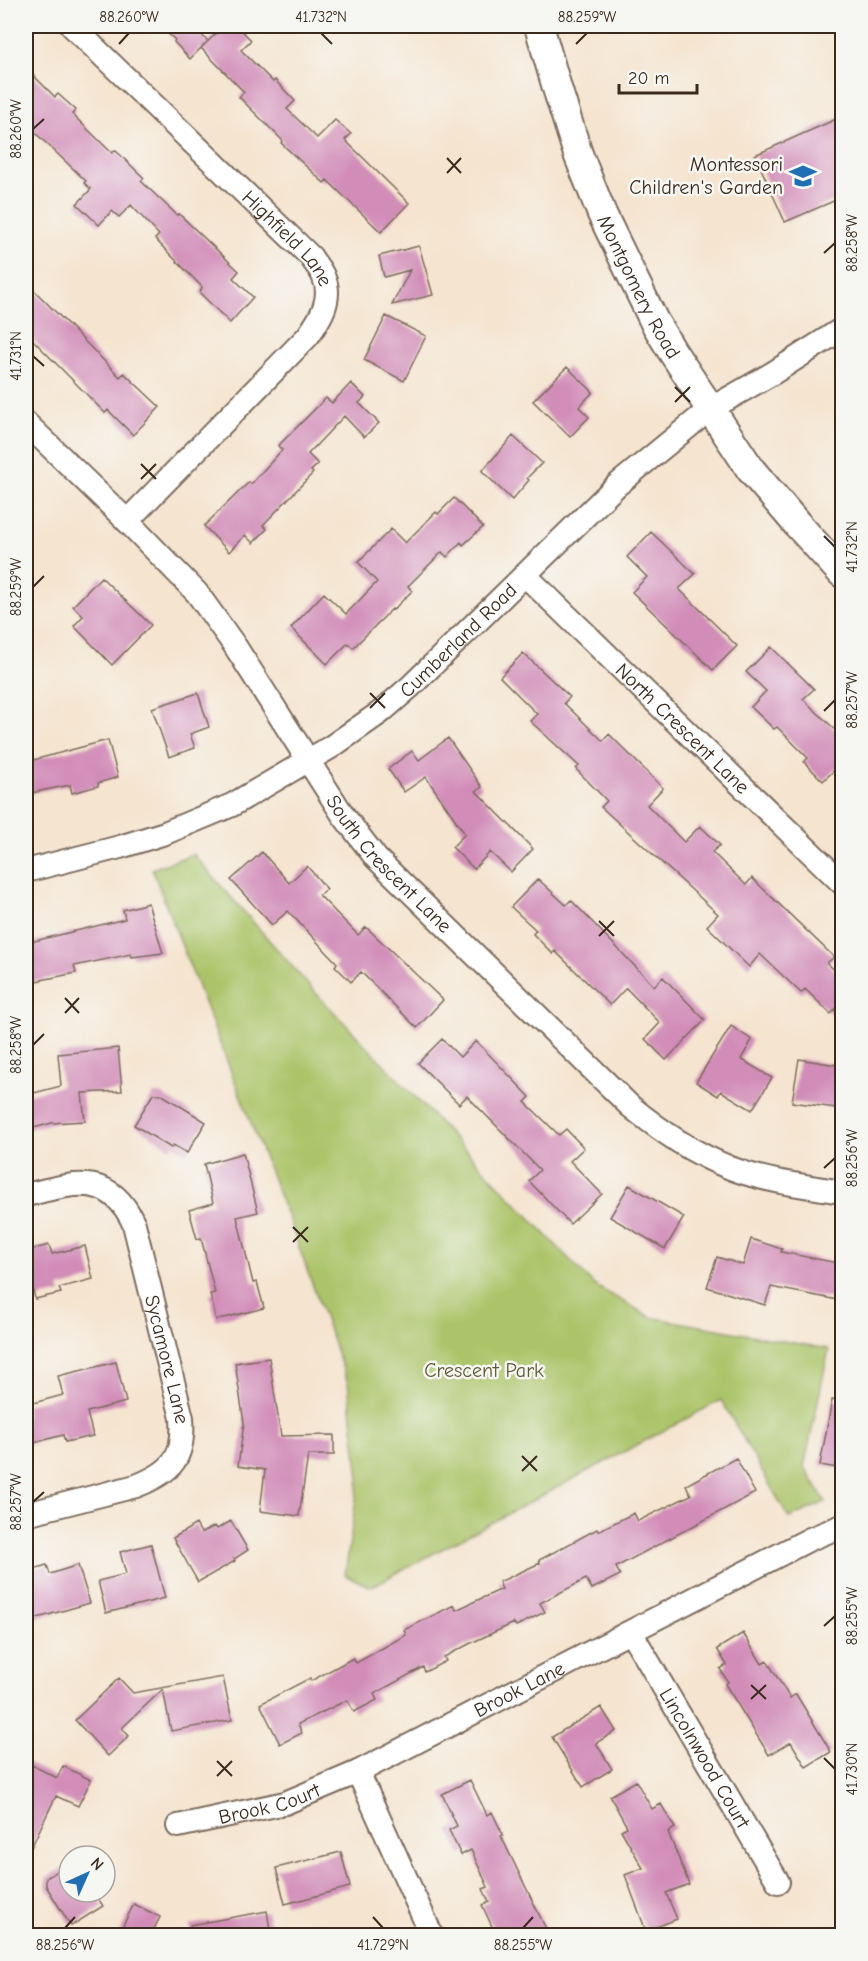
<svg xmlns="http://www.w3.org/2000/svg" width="868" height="1961" font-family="'Comic Neue',sans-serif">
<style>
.green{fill:#abc469;stroke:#737744;stroke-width:1.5}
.building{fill:#d18cb8}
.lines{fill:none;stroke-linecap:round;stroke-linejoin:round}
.minor-casing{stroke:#7c6b5c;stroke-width:26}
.tertiary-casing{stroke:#7c6b5c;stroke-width:32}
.minor{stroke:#fff;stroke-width:22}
.tertiary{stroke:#fff;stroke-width:28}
.ticks{fill:none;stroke:#3b2a1e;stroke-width:2}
.labels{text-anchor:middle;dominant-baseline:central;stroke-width:5;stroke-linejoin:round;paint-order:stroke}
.poi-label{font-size:20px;fill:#3b2a1e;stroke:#f6f6f2;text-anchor:end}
.street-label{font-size:20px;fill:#3b2a1e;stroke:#f6f6f2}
.park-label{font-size:20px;fill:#5d5834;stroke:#f6f6f2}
.neatline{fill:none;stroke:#3b2a1e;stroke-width:2}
.ticks-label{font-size:15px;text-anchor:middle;fill:#3b2a1e}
</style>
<rect width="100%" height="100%" fill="#f6f6f2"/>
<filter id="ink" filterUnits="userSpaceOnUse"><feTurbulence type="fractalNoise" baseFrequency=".0167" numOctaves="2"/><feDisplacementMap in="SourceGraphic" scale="12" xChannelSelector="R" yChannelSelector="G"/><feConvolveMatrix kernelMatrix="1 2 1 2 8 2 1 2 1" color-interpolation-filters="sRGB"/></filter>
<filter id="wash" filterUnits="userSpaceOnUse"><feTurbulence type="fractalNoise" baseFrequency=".008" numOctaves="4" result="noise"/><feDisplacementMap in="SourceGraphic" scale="24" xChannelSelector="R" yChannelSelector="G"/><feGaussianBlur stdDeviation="1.35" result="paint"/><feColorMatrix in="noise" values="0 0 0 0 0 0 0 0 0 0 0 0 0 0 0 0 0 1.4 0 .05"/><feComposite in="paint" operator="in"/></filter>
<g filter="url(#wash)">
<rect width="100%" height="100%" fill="#f5e4cf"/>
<path class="green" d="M193 854 313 990 594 1285 650 1317 829 1349 804 1467 826 1502 789 1518 721 1400 371 1587 345 1575 359 1478 348 1383 292 1228 152 869Z"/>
<g id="blocks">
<path class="building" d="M160 26H192L208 41 190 59 174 42 175 40Z
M224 26H237L251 40 241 50 273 82 275 80 295 101 287 109 317 138 335 120 351 134 345 140 409 203 381 232 327 180 324 183 281 143 283 141 239 97 244 92 201 48Z
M26 68 55 97 58 94 76 110 72 114 112 153 115 150 144 178 141 181 161 200 177 215 179 214 239 271 233 278 253 297 230 323 200 293 202 287 155 239 159 235 131 205 119 217 112 211 99 225 77 204 91 189 84 183 86 181 26 124Z
M843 116V197L785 222 755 155Z
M419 246 433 295 392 305 410 270 384 277 379 256Z
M26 282 120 377 124 373 160 407 133 435 108 410 105 413 26 333Z
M386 316 426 336 404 381 364 360Z
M567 367 593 392 579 407 589 417 570 437 533 401Z
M351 383 365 397 359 403 379 423 364 437 344 416 308 454 318 464 311 471 313 473 263 525 267 529 253 543 245 535 229 552 204 526 249 482 251 484 282 450 278 446 326 398 332 403Z
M513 436 542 463 527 478 529 480 512 500 482 471Z
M454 498 483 527 463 545 461 542 447 557 442 552 408 586 412 591 393 610 392 609 353 648 348 643 327 664 291 628 324 593 346 614 377 582 358 562 391 529 405 543 436 512 438 514Z
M651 532 695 574 679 589 737 646 713 670 632 592 647 577 627 557Z
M101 577 151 625 112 665 74 626 83 616 73 606Z
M771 647 814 689 803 699 843 737V762L823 781 804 762 808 758 777 727 774 729 751 707 766 691 746 672Z
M523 653 570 697 564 703 603 741 609 734 663 788 647 805 684 842 700 826 720 845 712 852 746 885 752 878 834 957 827 963 843 978V1001L831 1014 805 989 801 993 760 954 749 967 707 926 718 914 601 807 607 801 576 769 579 766 530 721 537 714 500 677Z
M198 693 209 727 190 734 195 748 169 757 152 708Z
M448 738 482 787 476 791 533 849 511 872 490 852 474 869 452 847 465 834 426 777 404 792 388 769 412 751 419 760Z
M108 740 118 777 98 783V786L72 793 70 785 26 794V762Z
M262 852 289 883 307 866 327 889 319 895 358 935 366 927 443 1000 417 1028 361 972 351 982 335 966 337 963 288 911 272 925 231 880Z
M538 879 566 905 571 900 654 986 663 977 705 1020 666 1060 645 1039 660 1023 626 988 610 1005 555 951 553 954 533 934 536 930 511 907Z
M148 903 163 953 132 957 131 954 74 966 76 973 26 983V943L125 919 123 910Z
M731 1026 752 1040 741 1059 772 1078 752 1110 721 1091 718 1096 696 1082Z
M442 1039 460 1057 476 1041 530 1097 525 1102 559 1135 566 1129 584 1148 570 1161 602 1194 570 1224 529 1181 540 1170 467 1096 459 1104 418 1063Z
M118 1048 122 1091 82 1093 85 1121 52 1123 26 1130V1095L61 1086 58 1054Z
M799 1059 843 1066V1109L792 1102Z
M153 1094H161L206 1122 187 1153 173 1145 171 1148 134 1125Z
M243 1153 258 1212 237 1217 253 1283 257 1282 264 1308 216 1320 210 1294 215 1293 201 1238 197 1239 189 1210 213 1203 204 1164Z
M629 1185 684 1217 665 1249 610 1217Z
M751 1239 782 1249 781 1252 843 1264V1301L771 1287 765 1305 707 1287 717 1257 743 1265Z
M49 1245 52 1254 85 1246 93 1279 59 1288 61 1293 35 1299 26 1259V1251Z
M269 1358 281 1436 334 1435V1455H308L299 1516 260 1511 265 1470 238 1466 244 1423 235 1363Z
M116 1362 126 1402 87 1412 93 1436 65 1442 63 1435 26 1445V1405L63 1395 58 1376Z
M832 1400 843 1401V1469L820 1465Z
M736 1458 755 1493 616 1567 620 1575 592 1589 586 1579 540 1603 545 1612 516 1626 514 1623 471 1643 444 1657 446 1661 425 1672 423 1667 374 1694 377 1700 354 1712 347 1700 298 1724 302 1733 280 1744 260 1704 310 1678 311 1681 353 1658 356 1663 406 1635 404 1630 454 1605 456 1610 502 1589 499 1582 540 1563 539 1560 597 1529 598 1531 634 1513 638 1521 691 1495 686 1485Z
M231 1521 248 1550 234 1559 235 1561 198 1582 173 1538 196 1524 201 1533 215 1526 217 1529Z
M151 1544 165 1598 106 1613 98 1581 126 1574 120 1552Z
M47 1565 50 1574 78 1565 90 1603 34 1619 26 1592V1571Z
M743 1633 762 1664 767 1661 790 1698 796 1694 831 1752 806 1767 791 1742 769 1755 725 1684 728 1682 720 1669 727 1665 717 1649Z
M223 1677 232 1720 171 1731 163 1689 122 1728 129 1736 108 1756 75 1720 119 1678 133 1693Z
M601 1707 616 1731 596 1743 612 1769 583 1787 552 1737Z
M26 1762 57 1778 63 1766 91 1780 78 1806 56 1796 26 1858Z
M470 1780 487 1815 492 1812 503 1835 501 1836 549 1935H496L482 1905 489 1902 483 1889 488 1887 471 1850 461 1855 449 1830 457 1826 442 1794Z
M636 1781 652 1809 661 1804 675 1828 668 1832 689 1884 666 1893 677 1919 646 1931 625 1875 643 1868 621 1830 627 1827 610 1796Z
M341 1852 350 1887 285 1904 276 1868Z
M69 1864V1892H94L103 1906 71 1926 46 1886V1878Z
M134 1904 160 1917 151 1935H118Z
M267 1911 271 1935H191L190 1925Z"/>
</g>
</g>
<g filter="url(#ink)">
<use href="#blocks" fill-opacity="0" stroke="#7c6b5c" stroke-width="1.5"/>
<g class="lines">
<defs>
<g id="minor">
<path id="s1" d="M72 26 311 257C315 264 322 271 324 278 333 299 320 319 308 336L127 521"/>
<path id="s2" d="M26 423 127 521 197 593 235 646 343 815 376 858 630 1106C662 1132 694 1154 733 1169 768 1182 806 1186 842 1192"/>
<path id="s3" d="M525 575 842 883"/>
<path id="s4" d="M26 871 120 847 165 833 232 805 331 747 381 712 411 686 616 486 710 409 773 373 842 329"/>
<path id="s5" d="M26 1195C72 1184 110 1170 134 1224L182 1418C185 1458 172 1472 136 1486L26 1514"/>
<path id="s6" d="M631 1632 778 1882"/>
<path d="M358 1772 432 1936"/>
<path id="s7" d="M178 1826 285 1803 358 1772 810 1539 842 1526"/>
</g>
<g id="tertiary">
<path id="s8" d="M539 26 557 88 578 154 602 214 654 321 672 351 751 470 798 525 842 573"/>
</g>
</defs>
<use href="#minor" class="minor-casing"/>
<use href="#tertiary" class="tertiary-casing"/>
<use href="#minor" class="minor"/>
<use href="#tertiary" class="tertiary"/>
</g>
</g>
<path class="ticks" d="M321 33 332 44M119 44 129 33M576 44 587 33M33 129 44 119M447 158 461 173M447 173 461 158M824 253 835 243M33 356 44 366M675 387 690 402M675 402 690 387M141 464 156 479M141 479 156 464M824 536 835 547M33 587 44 576M370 693 385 708M370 708 385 693M824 711 835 700M599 921 614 936M599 936 614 921M65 998 79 1013M65 1013 79 998M33 1045 44 1034M824 1168 835 1158M293 1227 308 1242M293 1242 308 1227M522 1456 537 1471M522 1471 537 1456M33 1502 44 1492M824 1626 835 1616M751 1685 766 1699M751 1699 766 1685M824 1758 835 1769M217 1761 232 1776M217 1776 232 1761M373 1917 383 1928M65 1928 75 1917M523 1928 533 1917"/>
<defs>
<symbol id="school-bare" viewBox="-9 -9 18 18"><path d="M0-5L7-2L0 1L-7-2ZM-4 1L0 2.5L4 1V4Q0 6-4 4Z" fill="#1f6fb2" stroke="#f6f6f2" stroke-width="2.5" paint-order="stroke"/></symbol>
</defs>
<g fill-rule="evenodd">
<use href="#school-bare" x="784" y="157" width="38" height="38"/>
</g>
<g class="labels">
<g class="poi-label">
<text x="783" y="164">Montessori<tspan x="783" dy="23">Children's Garden</tspan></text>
</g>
<g class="street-label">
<text stroke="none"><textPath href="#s1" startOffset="303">Highfield Lane</textPath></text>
<text stroke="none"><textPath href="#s8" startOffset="280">Montgomery Road</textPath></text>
<text stroke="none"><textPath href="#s4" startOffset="498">Cumberland Road</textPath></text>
<text stroke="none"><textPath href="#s3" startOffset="220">North Crescent Lane</textPath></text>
<text stroke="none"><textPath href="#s2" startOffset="574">South Crescent Lane</textPath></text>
<text stroke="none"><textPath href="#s5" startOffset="266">Sycamore Lane</textPath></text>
<text stroke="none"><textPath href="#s7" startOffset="370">Brook Lane</textPath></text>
<text stroke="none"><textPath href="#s6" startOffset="146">Lincolnwood Court</textPath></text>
<text stroke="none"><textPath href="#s7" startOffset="94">Brook Court</textPath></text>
</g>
<g class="park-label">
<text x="484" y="1370">Crescent Park</text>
</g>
</g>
<rect width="868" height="1961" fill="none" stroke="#f6f6f2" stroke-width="66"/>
<g transform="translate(87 1874) rotate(45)"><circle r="28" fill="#f6f6f2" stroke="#aba49d" stroke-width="1.5"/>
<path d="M0-4.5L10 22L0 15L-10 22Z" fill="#1f6fb2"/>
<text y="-9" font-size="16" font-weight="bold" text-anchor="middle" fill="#3b2a1e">N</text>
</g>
<path d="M619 84v9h78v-9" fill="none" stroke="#3b2a1e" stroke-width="3"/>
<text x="628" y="84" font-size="18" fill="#3b2a1e" stroke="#f6f6f2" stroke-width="4.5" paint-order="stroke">20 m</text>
<rect x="33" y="33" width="802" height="1895" class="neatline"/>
<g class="ticks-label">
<text x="129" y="22">88.260°W</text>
<text x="321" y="22">41.732°N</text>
<text x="587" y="22">88.259°W</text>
<text transform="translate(16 129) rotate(-90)" y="5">88.260°W</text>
<text transform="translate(852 243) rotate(-90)" y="5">88.258°W</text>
<text transform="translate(16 356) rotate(-90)" y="5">41.731°N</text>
<text transform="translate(852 547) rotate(-90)" y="5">41.732°N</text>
<text transform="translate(16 587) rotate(-90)" y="5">88.259°W</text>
<text transform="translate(852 700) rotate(-90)" y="5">88.257°W</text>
<text transform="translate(16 1045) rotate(-90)" y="5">88.258°W</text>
<text transform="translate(852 1158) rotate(-90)" y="5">88.256°W</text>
<text transform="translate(16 1502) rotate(-90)" y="5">88.257°W</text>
<text transform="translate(852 1616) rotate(-90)" y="5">88.255°W</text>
<text transform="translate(852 1769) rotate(-90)" y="5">41.730°N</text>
<text x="65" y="1950">88.256°W</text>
<text x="383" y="1950">41.729°N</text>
<text x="523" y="1950">88.255°W</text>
</g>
</svg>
